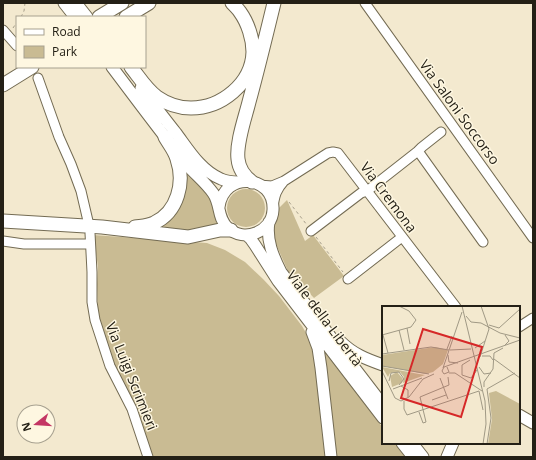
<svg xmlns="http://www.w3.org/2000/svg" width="536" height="460" font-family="'Open Sans',sans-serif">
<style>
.green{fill:#c9bb93}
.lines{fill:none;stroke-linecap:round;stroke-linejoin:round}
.minor-casing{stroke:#736b53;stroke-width:11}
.major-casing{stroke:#736b53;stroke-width:13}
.highway-casing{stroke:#736b53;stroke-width:15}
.path{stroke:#a79f8b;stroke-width:1;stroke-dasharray:3 3;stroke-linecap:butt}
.minor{stroke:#fff;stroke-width:9}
.major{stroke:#fff;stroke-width:11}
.highway{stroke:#fff;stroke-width:13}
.labels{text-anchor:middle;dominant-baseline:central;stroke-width:3;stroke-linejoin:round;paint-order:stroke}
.street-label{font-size:14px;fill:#242016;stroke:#fef7e1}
.inset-road{fill:none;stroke:#a09985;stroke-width:1}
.view{fill:#d62828;fill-opacity:0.15;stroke:#d62828;stroke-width:2}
.inset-edge{fill:none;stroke:#242016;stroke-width:2}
</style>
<rect width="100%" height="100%" fill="#f3e9cf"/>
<path class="green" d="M182 164 213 198 214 214 218 227 202 231 148 230 166 219Z
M227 208a19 19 0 1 1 38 0a19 19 0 1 1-38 0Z
M287 200 305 241 313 235 344 276 314 298 288 271 271 233 279 208Z
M93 235 207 243 225 250 245 262 263 279 279 296 302 326 309 338 314 352 325 457H152L102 335 98 313 97 284 98 266Z
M319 344 383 428V443H395L405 457H334Z"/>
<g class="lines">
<defs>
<path id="minor" d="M365 3 533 238
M3 30 17 46
M38 78 59 137 71 164 81 191 88 221
M418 151 483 242
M284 181 328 153 333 152 338 153 456 307
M259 185 272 186 284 181C276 190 275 195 273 206
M311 231 361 193 367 191 418 151 422 147 441 132
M90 233 92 272V302L95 320 110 366 132 409 148 457
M3 241 24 244H90
M348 279 402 237
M519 327 533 318"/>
<path id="major" d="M64 3 75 17
M76 3 87 17
M112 67C137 100 162 134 188 166 196 175 206 183 213 193 221 204 217 218 228 228 244 243 272 232 273 210 275 175 224 170 219 207
M141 88C153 103 164 118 176 133 188 149 201 171 221 179 227 182 233 182 239 182
M269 222C266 240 273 256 281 272L383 405
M246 235 250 238 255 245 278 281 383 418
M312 332 318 348 321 368 331 457
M340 341C353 354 366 359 383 365
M519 415 533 423
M402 443 413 457
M412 443 423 457
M447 457 453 443"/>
<path id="highway" d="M99 17 122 3
M126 17 149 3
M131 67C139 77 146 89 157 97 167 104 178 108 191 108 221 108 252 84 253 52 253 39 248 23 240 12 238 9 235 6 232 3
M3 85 32 67
M252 182C244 176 239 169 238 159 236 143 245 118 249 102 258 69 266 36 274 3
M3 221 102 227 188 237 220 230H231
M135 227C142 226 148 226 154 223 178 212 185 182 177 159 175 151 169 144 165 137"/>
</defs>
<use href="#minor" class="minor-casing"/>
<use href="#major" class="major-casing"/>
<use href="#highway" class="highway-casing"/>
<path class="path" d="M21 17 24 11 25 3
M13 28 17 22
M289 202 307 225
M316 237 343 272"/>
<use href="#minor" class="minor"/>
<use href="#major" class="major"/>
<use href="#highway" class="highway"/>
</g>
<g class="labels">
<g class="street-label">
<text transform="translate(460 112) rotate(54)">Via Saloni Soccorso</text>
<text transform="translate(389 197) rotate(53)">Via Cremona</text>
<text transform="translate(325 318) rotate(53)">Viale della Libertà</text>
<text transform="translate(132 376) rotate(68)">Via Luigi Scrimieri</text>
</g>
</g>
<g transform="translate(382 306)">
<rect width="138" height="138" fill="#f3e9cf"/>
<path d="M53 41 66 44 61 58 51 66 44 68 0 60V49ZM0 61 37 68 43 69 21 77 22 71 18 66 8 67 6 71ZM15 66 21 73 20 77 10 81 8 70ZM114 85 138 98V138H106L110 113 107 87Z" fill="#c9bb93"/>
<path class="inset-road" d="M80 0 103 95 104 118 101 138M84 10 89 16 99 17 118 27 138 32M107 19 117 22 138 3M25 22 28 38M17 24 22 44M0 29 29 21 34 14 27 5 17 0M1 29 6 47M122 40 127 35 123 29M93 42 103 35M65 43 70 30M68 44 89 43M0 48 49 41 67 44M66 49 67 56 76 57M100 50H108L111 54M98 51 107 23 99 0M112 53 138 72M88 54 80 59V69L89 72 95 64M0 60 47 68M65 61 67 66 62 68 60 65 62 61 138 34M97 61 102 68 109 67M61 62 80 6M0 65 13 92 19 95 27 91 41 73 52 68M67 67H73L100 85M58 72 66 93M7 75 9 67 17 66 22 73 17 79M19 80 26 84V91M102 81V76L111 63 112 47 121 42M11 83 40 72M50 94 64 89M22 95V103L25 109 97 85 101 104M37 106 41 117 44 116 38 91 67 79 66 71M105 138 109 112 105 83 133 67"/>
<path class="view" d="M41 23 100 41 79 111 19 92Z"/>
<rect width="138" height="138" class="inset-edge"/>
</g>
<rect width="536" height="460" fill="none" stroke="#242016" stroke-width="8"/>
<rect x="16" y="16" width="130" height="52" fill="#fef7e1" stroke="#a7a190"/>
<rect x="24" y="29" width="20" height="6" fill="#ffffff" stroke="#a7a190"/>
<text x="52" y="36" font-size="12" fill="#242016">Road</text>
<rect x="24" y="46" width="20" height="12" fill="#c9bb93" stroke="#a7a190"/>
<text x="52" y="56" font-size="12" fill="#242016">Park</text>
<g transform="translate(36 424) rotate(253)"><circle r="19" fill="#fef7e1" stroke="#a7a190"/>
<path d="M0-3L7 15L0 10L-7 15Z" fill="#c43664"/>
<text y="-6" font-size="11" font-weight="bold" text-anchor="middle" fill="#242016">N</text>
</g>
</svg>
